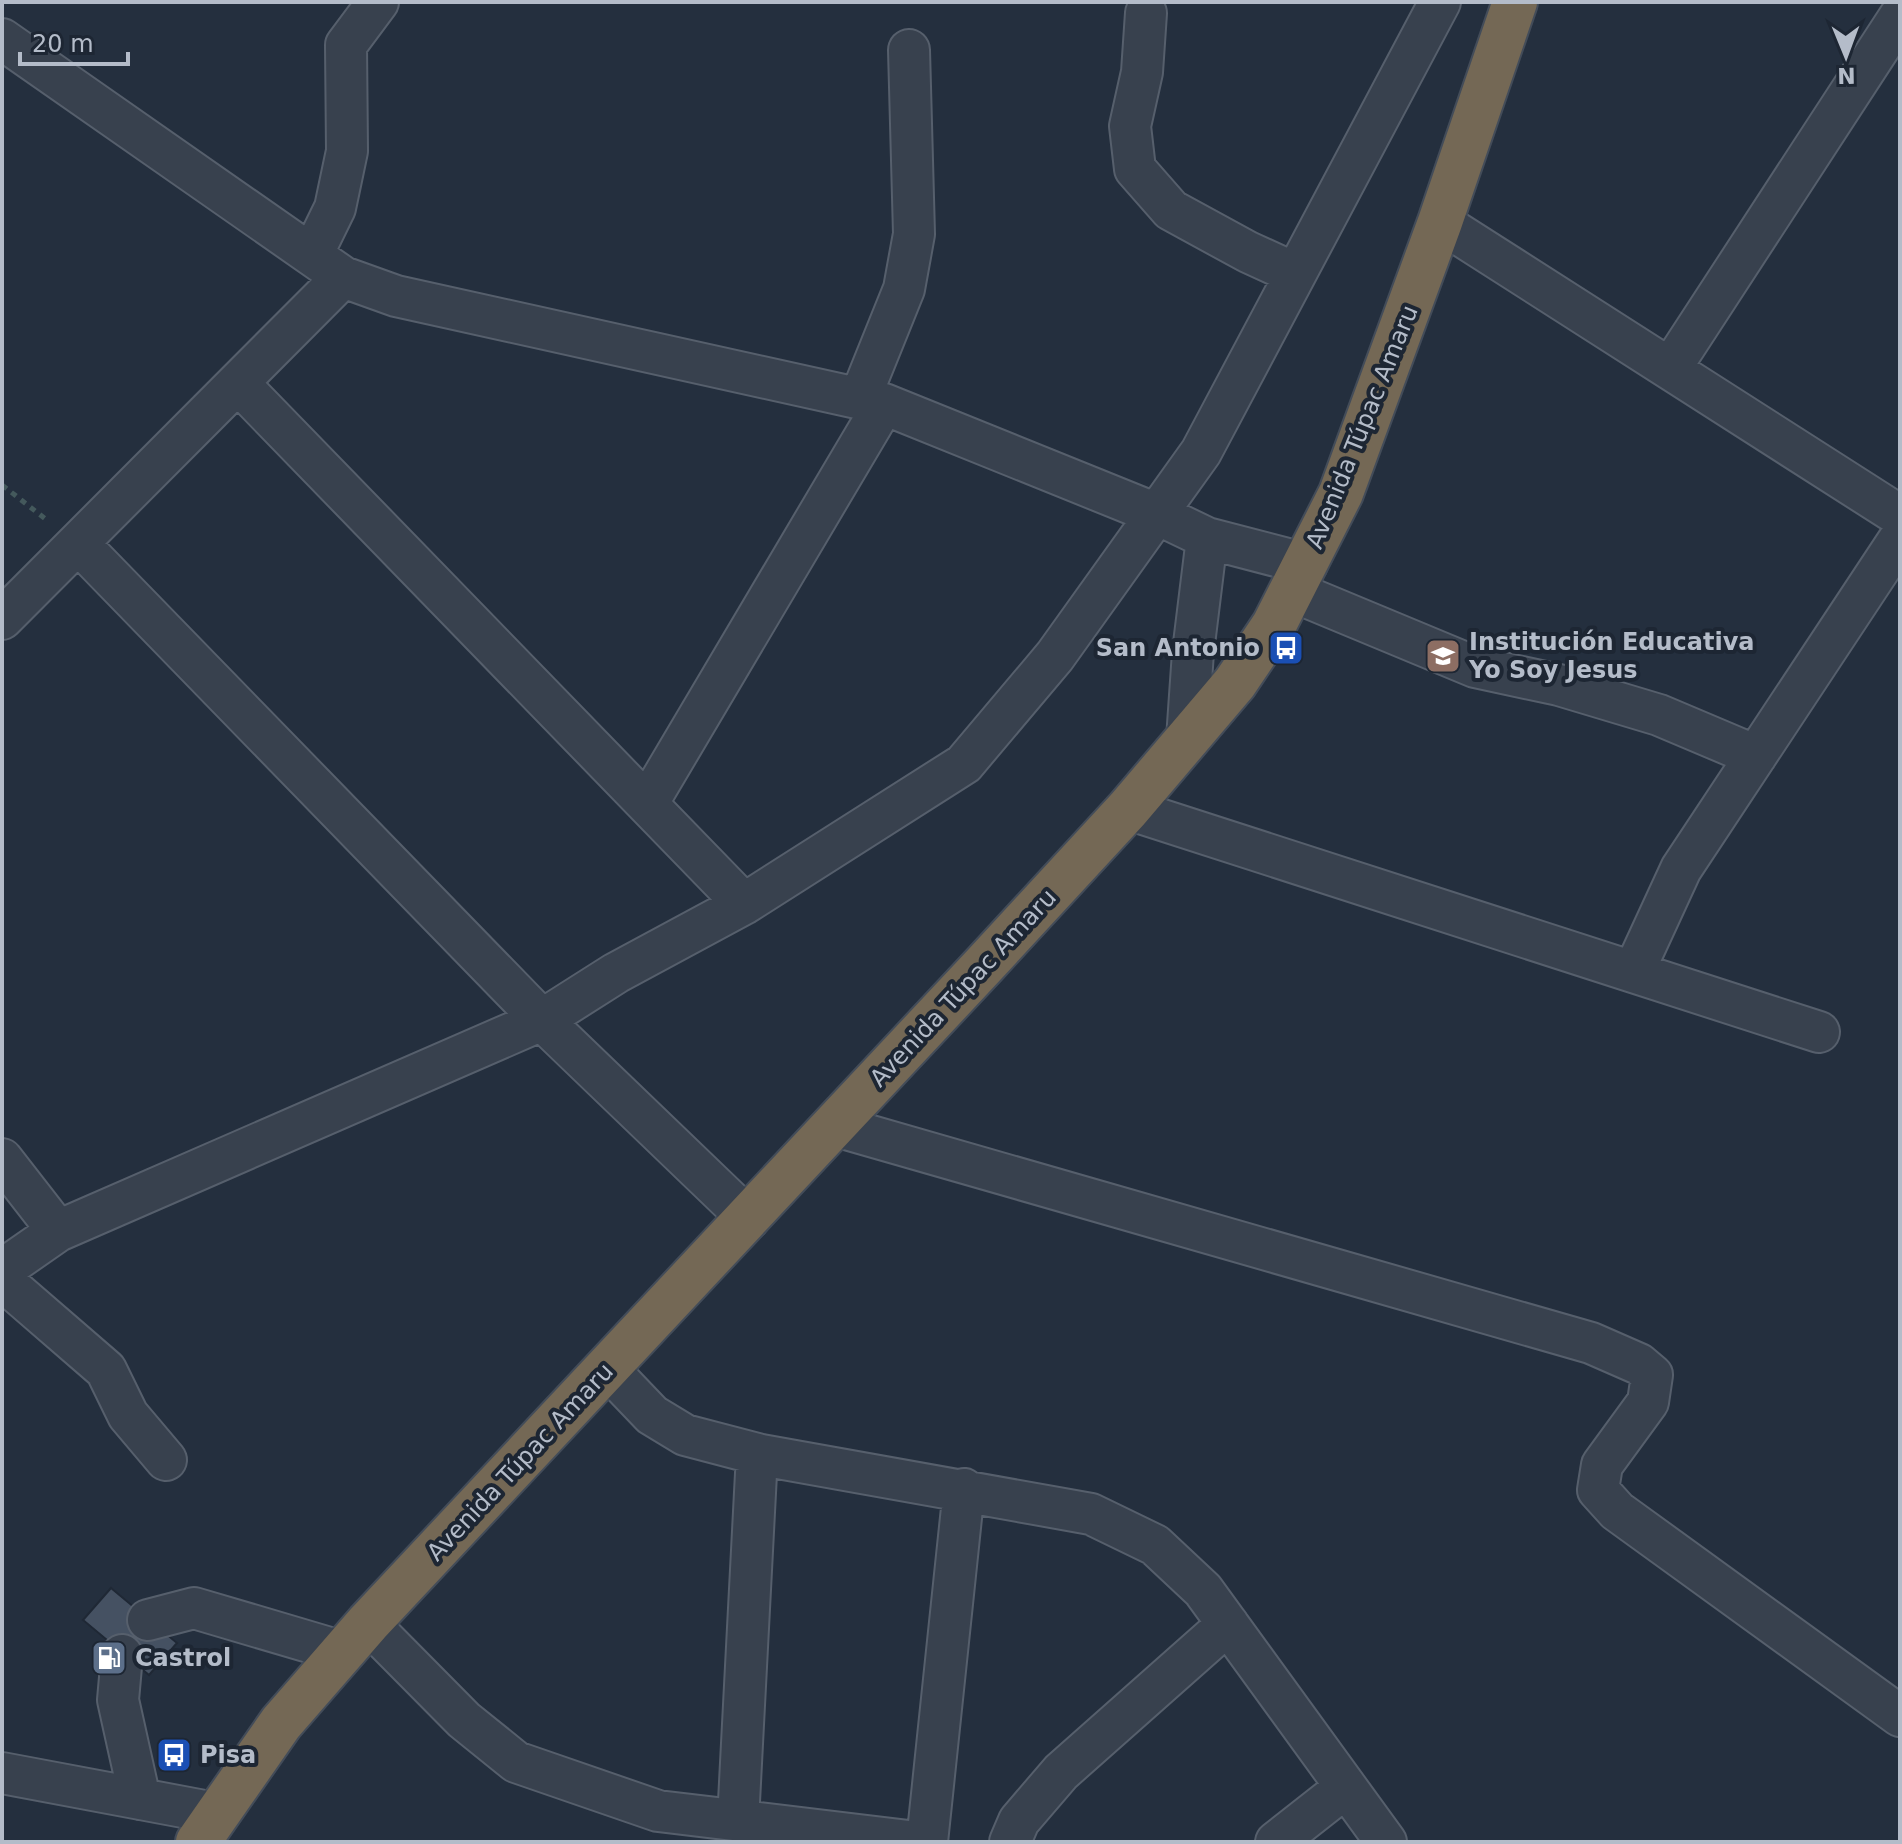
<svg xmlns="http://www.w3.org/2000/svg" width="1902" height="1844" font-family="'DejaVu Sans',sans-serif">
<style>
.building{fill:#455162;stroke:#1f2835;stroke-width:2}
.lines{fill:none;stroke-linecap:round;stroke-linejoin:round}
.minor-casing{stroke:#565f6c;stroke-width:44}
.highway-casing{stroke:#434c59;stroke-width:48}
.path{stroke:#44595c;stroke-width:5;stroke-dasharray:6 6;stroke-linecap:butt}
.minor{stroke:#38414e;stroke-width:40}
.highway{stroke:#746855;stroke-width:44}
.labels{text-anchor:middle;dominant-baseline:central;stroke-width:8;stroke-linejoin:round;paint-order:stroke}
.street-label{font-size:24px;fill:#b4bcc9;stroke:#1d2633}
.poi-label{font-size:24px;font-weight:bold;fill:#b4bcc9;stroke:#1d2633;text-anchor:start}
</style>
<rect width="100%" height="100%" fill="#242f3e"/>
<path class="building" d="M111 1588 177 1643 149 1675 83 1620Z"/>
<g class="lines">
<defs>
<path id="minor" d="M1146 13 1142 72 1130 126 1135 169 1171 210 1248 252 1294 273
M2 39 343 277 396 296 884 404 1159 515 1207 538 1193 652 1187 739
M1440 222 1900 516
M312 255 335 208 347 151 346 45 378 2
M1670 369 1900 16
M238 383 744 904
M860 398 904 289 914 234 909 50
M1207 538 1307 564
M78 543 542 1020 749 1219
M1292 591 1475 667 1559 685 1659 715 1756 756
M2 619 343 277
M647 804 884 404
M1128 809 1819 1032
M1634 971 1681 869 1900 538
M836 1126 1591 1343 1639 1364 1652 1375 1648 1402 1602 1465 1598 1490 1617 1511 1900 1716
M2 1159 58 1231
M2 1270 58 1231 542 1020 616 973 744 904 964 764 1055 656 1201 452 1440 2
M2 1280 106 1370 128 1415 166 1460
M608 1369 652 1415 685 1435 761 1455 1091 1514 1155 1545 1203 1590 1386 1842
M148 1620 194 1608 343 1652
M368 1623 464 1720 516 1762 658 1811 917 1842
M122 1655 118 1700 140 1799
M2 1773 215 1813
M738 1821 757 1454
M927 1842 964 1489
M1010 1842 1019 1821 1061 1772 1228 1624
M1276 1842 1346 1787"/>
<path id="highway" d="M198 1842 281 1723 368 1623 985 964 1128 809 1235 683 1274 625 1341 493 1440 222 1515 2"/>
</defs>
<use href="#minor" class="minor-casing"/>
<use href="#highway" class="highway-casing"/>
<path class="path" d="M2 485 48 521"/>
<use href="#minor" class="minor"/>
<use href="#highway" class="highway"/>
</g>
<defs>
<symbol id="bus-square" viewBox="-11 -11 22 22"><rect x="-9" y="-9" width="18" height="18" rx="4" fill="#1a4fb4" stroke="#1d2633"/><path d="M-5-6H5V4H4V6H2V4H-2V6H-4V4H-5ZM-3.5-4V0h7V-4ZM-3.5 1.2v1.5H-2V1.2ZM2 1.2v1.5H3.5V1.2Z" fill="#fff"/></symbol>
<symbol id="school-square" viewBox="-11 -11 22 22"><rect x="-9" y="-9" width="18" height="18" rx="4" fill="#8d6e63" stroke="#1d2633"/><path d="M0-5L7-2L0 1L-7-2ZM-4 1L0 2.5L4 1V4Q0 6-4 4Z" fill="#fff"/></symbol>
<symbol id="fuel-square" viewBox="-11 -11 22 22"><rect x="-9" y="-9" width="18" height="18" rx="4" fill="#5c6f8a" stroke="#1d2633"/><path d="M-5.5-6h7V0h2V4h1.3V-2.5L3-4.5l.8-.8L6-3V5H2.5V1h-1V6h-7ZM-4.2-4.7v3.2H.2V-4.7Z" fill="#fff"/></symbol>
</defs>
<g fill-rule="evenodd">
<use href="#bus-square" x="1266" y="628" width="40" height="40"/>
<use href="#school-square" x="1423" y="636" width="40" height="40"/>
<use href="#fuel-square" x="89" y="1638" width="40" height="40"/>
<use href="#bus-square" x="154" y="1735" width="40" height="40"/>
</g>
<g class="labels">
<g class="street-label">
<text transform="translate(1362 427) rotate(-68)">Avenida Túpac Amaru</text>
<text transform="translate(963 988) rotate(-47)">Avenida Túpac Amaru</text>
<text transform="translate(520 1462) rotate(-47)">Avenida Túpac Amaru</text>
</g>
<g class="poi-label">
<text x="1469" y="642">Institución Educativa<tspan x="1469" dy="28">Yo Soy Jesus</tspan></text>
<text x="1260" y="648" text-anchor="end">San Antonio</text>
<text x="135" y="1658">Castrol</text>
<text x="200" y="1755">Pisa</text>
</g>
</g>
<rect width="1902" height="1844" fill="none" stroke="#b4bcc9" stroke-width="8"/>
<g transform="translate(1846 56) rotate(179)" stroke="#1d2633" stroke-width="6" paint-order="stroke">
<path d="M0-6L14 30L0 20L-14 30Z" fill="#b4bcc9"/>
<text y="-12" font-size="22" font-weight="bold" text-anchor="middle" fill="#b4bcc9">N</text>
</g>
<path d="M20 52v12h108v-12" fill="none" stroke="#b4bcc9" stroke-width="4"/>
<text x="32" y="52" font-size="24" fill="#b4bcc9" stroke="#1d2633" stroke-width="6" paint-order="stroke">20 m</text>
</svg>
